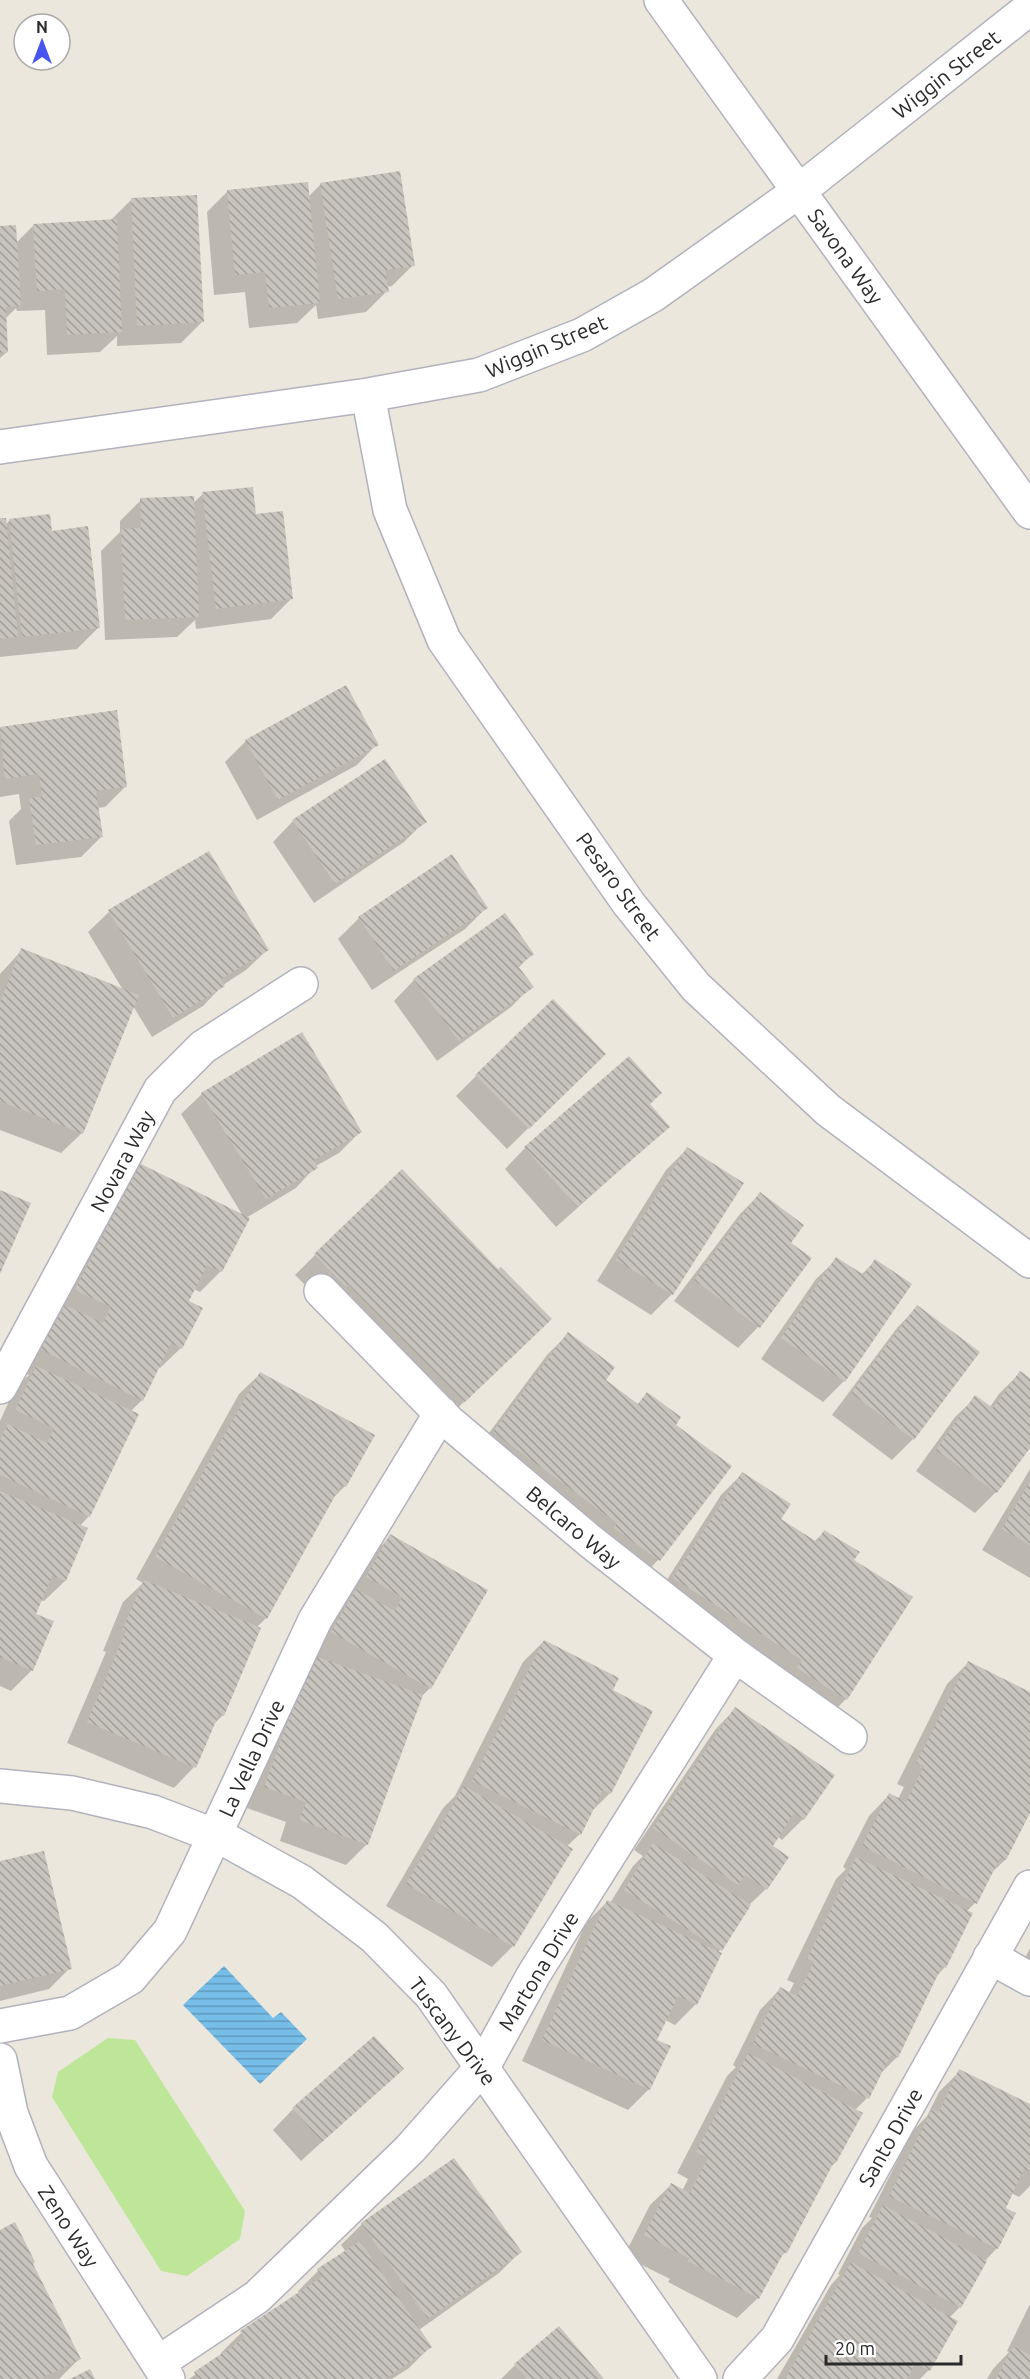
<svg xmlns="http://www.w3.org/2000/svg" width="1030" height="2379" font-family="Ubuntu,sans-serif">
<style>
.pitch{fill:#bde699}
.water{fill:url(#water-rules)}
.shadow{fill:#0003}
.building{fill:url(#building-back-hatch)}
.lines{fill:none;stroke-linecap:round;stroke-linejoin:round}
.minor-casing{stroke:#b1b2bd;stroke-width:36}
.minor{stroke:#fff;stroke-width:33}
.labels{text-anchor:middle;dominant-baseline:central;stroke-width:4.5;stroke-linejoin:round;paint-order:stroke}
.street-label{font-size:21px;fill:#2a2a2a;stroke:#fff}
</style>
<defs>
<pattern id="water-rules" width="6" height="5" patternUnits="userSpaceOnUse" patternTransform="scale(1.5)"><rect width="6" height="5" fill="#76bde8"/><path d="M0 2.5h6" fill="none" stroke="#619abc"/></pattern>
<pattern id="building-back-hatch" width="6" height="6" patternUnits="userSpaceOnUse" patternTransform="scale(1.5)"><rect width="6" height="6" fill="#c7c4bd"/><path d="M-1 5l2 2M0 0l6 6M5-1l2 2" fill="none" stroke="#a29f9a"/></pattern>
</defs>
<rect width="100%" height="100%" fill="#ece7dd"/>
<path class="pitch" d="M108 2038 135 2040 245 2211 240 2239 187 2276 161 2271 52 2097 58 2072Z"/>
<path class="water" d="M224 1966 273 2018 281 2012 307 2039 260 2084 183 2005Z"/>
<path class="shadow" d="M321 184 413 265 392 286 386 287 387 291 366 312 318 319 316 305 297 323 249 328 245 292 214 295 207 212 227 192 308 197Z
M131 200 202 322 181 343 117 346V336L100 352 47 355 45 310 17 311 16 308 5 319 7 352 0 358V228L16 243 34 225 110 221Z
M203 494 255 516 291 599 271 619 196 629 195 620 177 637 105 640 101 551 120 532V521L141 500 193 503Z
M0 520 5 525 10 520 50 532 98 628 77 649 0 657Z
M345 687 377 744 357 765 257 820 225 762 246 741Z
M116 712 126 786 105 807 97 808 102 836 81 857 16 865 9 821 21 809 19 794 0 797V728Z
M293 821H425L404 842 314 903 273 842Z
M451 856 486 908 465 929 372 990 338 939 359 918Z
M109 912 267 950 246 970 223 985 203 1006 152 1037 133 1006 82 1133 61 1153 0 1130V974L22 950 123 990 88 932Z
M532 954 518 968 532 986 511 1007 437 1061 394 1001 414 980Z
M604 1054 507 1149 456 1096 476 1076Z
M202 1094 360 1132 339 1153 316 1166 296 1188 246 1218 221 1271 200 1292 194 1289 187 1302 181 1348 160 1368 158 1367 142 1400 130 1412 89 1516 80 1526 65 1581 44 1601 40 1600 34 1615 32 1670 11 1691 0 1686V1421L15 1388 29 1375 20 1370 119 1185 140 1165 243 1216 181 1114Z
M648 1105 668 1127 556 1227 505 1169 525 1148Z
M687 1149 672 1294 651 1315 597 1281 666 1170Z
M760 1194 789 1243 810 1258 758 1327 738 1348 674 1301 740 1214Z
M315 1255 498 1271 529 1340 443 1422 295 1275Z
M837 1259 861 1275 875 1261 844 1381 823 1402 761 1359 816 1279Z
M917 1307 978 1353 913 1439 892 1460 832 1415 897 1328Z
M568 1334 604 1380 637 1405 647 1394 674 1425 729 1466 658 1560 638 1581 474 1453 547 1355Z
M1020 1373 1030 1380V1445L996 1492 975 1513 916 1471 955 1417 976 1397 990 1407 999 1394Z
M260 1374 345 1486 332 1499 266 1618 256 1628 259 1629 222 1716 212 1726 194 1767 174 1788 67 1743 106 1652 103 1651 123 1602 143 1583 136 1579 239 1394Z
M1030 1469V1578L982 1550Z
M742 1474 779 1519 814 1542 824 1532 852 1561 846 1699 825 1720 654 1600 721 1495Z
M391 1536 430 1688 420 1698 367 1844 346 1865 280 1841 286 1822 244 1807 335 1611 348 1599 346 1598 370 1557Z
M544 1641 610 1691V1793L590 1813 580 1834 566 1847 513 1946 492 1967 386 1906 443 1808 455 1796 523 1662Z
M968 1663 1030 1694V1810L1005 1860 990 1874 975 1903 967 1911 945 1967 935 1978 897 2057 880 2074 867 2098 855 2110 835 2163 828 2169 786 2252 777 2260 758 2298 737 2318 668 2282 670 2279 624 2256 650 2205 671 2185 682 2191 688 2179 677 2173 727 2076 736 2067 733 2065 760 2010 780 1989 789 1993 794 1983 787 1980 836 1879 846 1869 843 1867 869 1816 889 1795 898 1799 904 1787 897 1784 947 1684Z
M735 1709 803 1819 782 1840 777 1836 770 1846 766 1889 749 1905 718 1953 696 2004 675 2025 665 2020 655 2040 649 2089 628 2110 522 2061 586 1923 607 1902 610 1903 633 1866 643 1856 634 1850 715 1730Z
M0 1863 70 1968 49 1989 0 2001Z
M1030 1948V1984L1016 1977Z
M402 2069 301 2161 273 2130 293 2109Z
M960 2071 1030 2106V2186L1019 2197 1011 2193 1004 2208 997 2248 985 2261 960 2307 949 2318 929 2370 920 2379H777L831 2285 840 2275 838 2274 862 2228 872 2218 869 2217 912 2132 927 2116 939 2092Z
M454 2160 520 2252 499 2273 419 2330 430 2347 409 2368 392 2379H189L222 2355 221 2353 241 2333 299 2294 298 2291 318 2271 346 2252 341 2245 362 2224Z
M0 2232 79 2359 59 2379H0Z
M1030 2304V2379H987L993 2369 1009 2352 1007 2351Z
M558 2328 602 2379H501L515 2365Z"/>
<path class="building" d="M400 171 415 266 385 270 389 292 338 299 320 183Z
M308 182 320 303 269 308 265 272 235 275 227 190Z
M197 195 204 322 137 326 131 198Z
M117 219 122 332 67 335 65 289 37 291 33 224Z
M16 225 21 306 6 307 8 352 0 353V226Z
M253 487 256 514 283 511 293 599 216 609 202 492Z
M194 496 199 617 125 620 121 529 141 528 140 498Z
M50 514 52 531 88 526 100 628 22 637 9 519Z
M0 518H6L18 637 0 639Z
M346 685 379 745 278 800 245 740Z
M117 710 127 787 96 791 103 837 36 845 29 798 42 797 39 774 5 779 0 727Z
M385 759 427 822 335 884 292 820Z
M209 851 269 950 221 979 225 986 173 1018 108 910Z
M452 854 488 908 394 971 358 917Z
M505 913 534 954 518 966 534 987 459 1041 413 979Z
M21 948 139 995 83 1134 0 1101V1003Z
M553 999 606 1054 529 1129 475 1075Z
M302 1032 362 1132 314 1160 318 1168 266 1199 201 1093Z
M629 1056 662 1093 650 1104 670 1127 577 1207 524 1147Z
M687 1147 744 1183 673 1295 616 1260Z
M139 1163 250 1218 222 1272 207 1265 189 1301 203 1308 182 1349 171 1343 143 1401 40 1349 63 1304 103 1323 111 1307 75 1290Z
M402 1169 498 1269 501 1267 552 1319 465 1402 348 1284 346 1287 314 1254Z
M0 1190 31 1203 0 1274Z
M760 1192 804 1225 791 1243 812 1258 760 1328 694 1280Z
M836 1257 864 1275 875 1259 912 1284 845 1382 781 1338Z
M917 1305 980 1352 914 1440 851 1393Z
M568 1332 615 1367 606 1380 638 1404 647 1392 681 1417 676 1425 732 1466 660 1561 614 1528 617 1523 493 1432Z
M36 1366 139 1414 90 1517 0 1475V1440L8 1424 47 1443 54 1428 15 1410Z
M1020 1371 1030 1378V1448L997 1493 936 1450 975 1395 993 1408Z
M260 1372 375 1435 346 1487 341 1485 267 1619 155 1557Z
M742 1472 791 1504 781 1519 817 1542 824 1530 860 1552 854 1560 913 1597 847 1700 797 1668 802 1660 673 1578Z
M1030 1481V1545L1002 1529Z
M0 1491 88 1528 66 1581 52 1576 36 1614 54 1621 33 1671 0 1657Z
M390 1534 488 1590 431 1689 331 1632 356 1589 395 1611 402 1597 366 1577Z
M144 1580 261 1628 224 1716 219 1714 196 1768 87 1722 126 1631 122 1630Z
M544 1640 619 1678 613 1690 653 1711 611 1794 603 1790 581 1835 472 1781Z
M312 1655 423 1695 368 1845 299 1820 306 1802 264 1787Z
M968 1661 1030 1692V1813L1006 1860 1000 1858 977 1904 862 1846 889 1793 906 1802 924 1766 916 1763Z
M735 1707 835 1775 804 1820 794 1813 773 1846 789 1857 767 1890 745 1875 738 1885 653 1828Z
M464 1786 573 1849 514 1947 406 1884Z
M653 1843 751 1905 722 1951 624 1890Z
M44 1851 72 1969 0 1986V1861Z
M856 1857 973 1913 946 1968 942 1966 898 2058 891 2054 869 2099 753 2044 780 1987 797 1996 814 1962 807 1959Z
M607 1900 722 1953 697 2005 678 1996 657 2040 671 2046 650 2090 542 2040Z
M374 2036 404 2069 322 2142 292 2108Z
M748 2053 863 2113 836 2163 834 2162 787 2253 784 2252 759 2299 688 2261 689 2258 644 2235 671 2183 690 2193 708 2158 696 2152Z
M959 2069 1030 2104V2172L1024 2169 1006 2208 1016 2213 998 2249 889 2196 932 2109 939 2112Z
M454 2158 522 2252 428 2319 361 2223Z
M883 2205 987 2261 961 2308 858 2253Z
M15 2222 35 2262 33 2264 81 2359 40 2379H0V2230Z
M360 2241 432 2347 385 2379H198L194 2372 245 2338 240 2331 322 2277 317 2269Z
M851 2262 958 2321 930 2371 916 2363 907 2379H785Z
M559 2326 604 2379H527L514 2364Z
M1013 2346 1030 2355V2379H996Z
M90 2369 95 2379H70Z"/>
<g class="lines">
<defs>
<path id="minor" d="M661 0 1030 512
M368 395 390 510 444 640 629 904 696 987 828 1110 1030 1261
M0 447 368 395 479 375 582 335 653 295 799 191 1030 8
M321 1291 449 1422 590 1541 735 1655 850 1737
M0 1387 160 1090 203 1047 301 984
M0 1786 72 1793 153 1812 226 1840 302 1882 374 1937 431 1995 700 2379
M990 1957 1030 1979
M0 2026 70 2013 130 1978 170 1931 315 1620 441 1413
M0 2060 11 2113 31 2166 168 2379
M158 2363 257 2297 410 2149 484 2065 534 1974 735 1655
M740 2379 777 2339 1030 1887"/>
</defs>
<use href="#minor" class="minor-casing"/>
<use href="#minor" class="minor"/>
</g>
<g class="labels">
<g class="street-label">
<text transform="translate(946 74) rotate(-38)">Wiggin Street</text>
<text transform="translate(846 256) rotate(54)">Savona Way</text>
<text transform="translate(546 346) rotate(-23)">Wiggin Street</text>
<text transform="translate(619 886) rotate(54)">Pesaro Street</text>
<text transform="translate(122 1161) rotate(-62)">Novara Way</text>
<text transform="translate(574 1527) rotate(40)">Belcaro Way</text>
<text transform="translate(251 1758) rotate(-65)">La Vella Drive</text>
<text transform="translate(538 1971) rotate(-59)">Martona Drive</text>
<text transform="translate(453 2031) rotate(53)">Tuscany Drive</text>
<text transform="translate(890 2137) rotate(-61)">Santo Drive</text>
<text transform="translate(69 2226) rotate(57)">Zeno Way</text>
</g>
</g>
<g transform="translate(42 42)"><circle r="28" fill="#ffffff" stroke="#aaaaaa" stroke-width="1.5"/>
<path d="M0-4.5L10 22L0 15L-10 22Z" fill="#4754ef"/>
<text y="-9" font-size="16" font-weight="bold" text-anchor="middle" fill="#2a2a2a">N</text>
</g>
<path d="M826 2355v9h135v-9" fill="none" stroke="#2a2a2a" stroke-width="3"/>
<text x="835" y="2355" font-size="18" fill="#2a2a2a" stroke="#ffffff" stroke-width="4.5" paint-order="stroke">20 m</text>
</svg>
